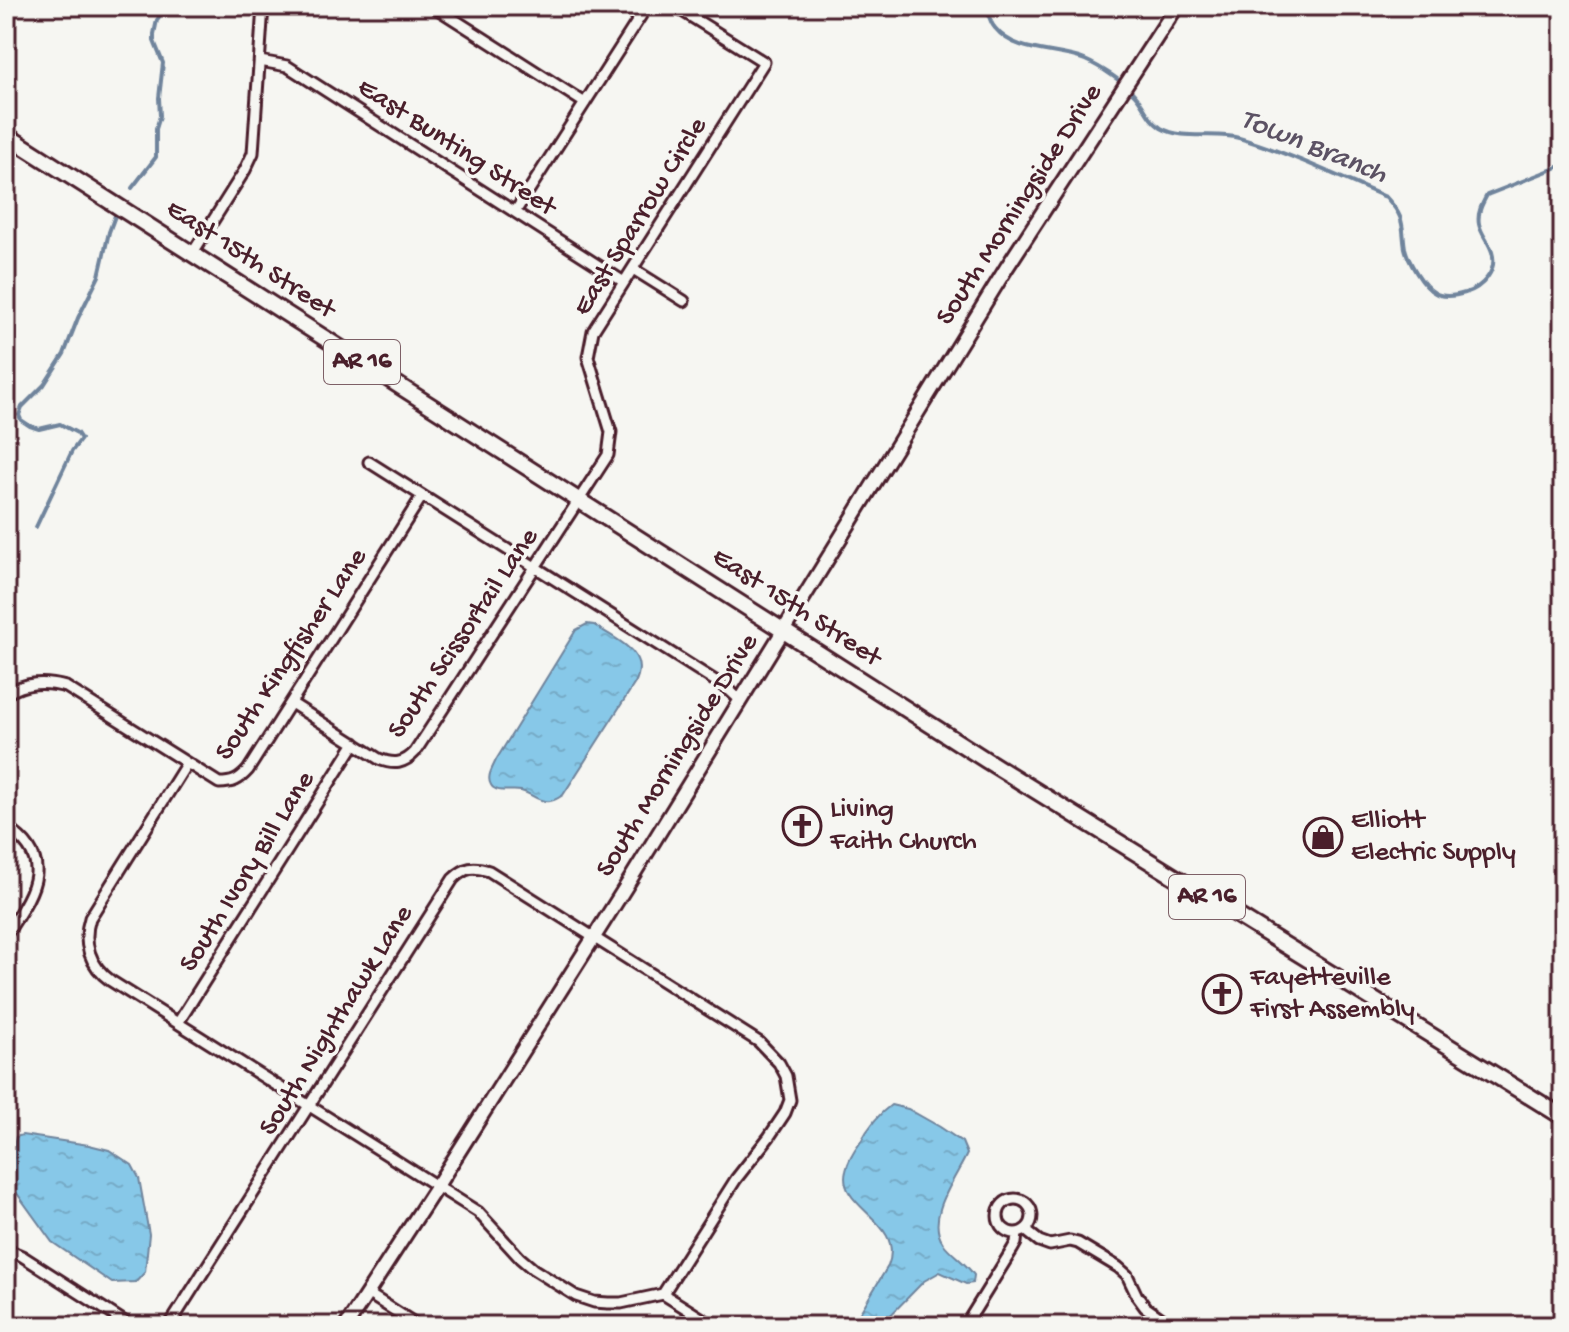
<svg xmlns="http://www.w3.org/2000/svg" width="1569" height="1332" font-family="'Gochi Hand',sans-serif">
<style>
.water{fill:url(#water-ripples);stroke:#6f849c;stroke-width:2}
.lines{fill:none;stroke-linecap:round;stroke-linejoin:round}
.stream{stroke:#6f849c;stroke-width:4}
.street-casing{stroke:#4a1f2b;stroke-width:15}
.secondary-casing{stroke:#4a1f2b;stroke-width:18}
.primary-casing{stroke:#4a1f2b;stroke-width:20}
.street{stroke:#f6f6f2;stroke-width:9}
.secondary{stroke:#f6f6f2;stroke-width:12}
.primary{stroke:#f6f6f2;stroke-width:14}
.labels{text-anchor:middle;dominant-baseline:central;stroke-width:7;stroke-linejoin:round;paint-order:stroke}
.shield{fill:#f6f6f2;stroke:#7e6067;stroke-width:2}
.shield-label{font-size:26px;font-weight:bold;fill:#4a1f2b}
.street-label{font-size:28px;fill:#4a1f2b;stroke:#f6f6f2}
.poi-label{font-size:28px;fill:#4a1f2b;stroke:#f6f6f2;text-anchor:start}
.water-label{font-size:30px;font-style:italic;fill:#5c5264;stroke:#f6f6f2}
</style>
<defs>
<pattern id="water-ripples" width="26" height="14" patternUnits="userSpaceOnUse" patternTransform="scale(2)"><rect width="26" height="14" fill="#87c8e8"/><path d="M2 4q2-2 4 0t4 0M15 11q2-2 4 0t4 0" fill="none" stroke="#76abc7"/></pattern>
</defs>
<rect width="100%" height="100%" fill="#f6f6f2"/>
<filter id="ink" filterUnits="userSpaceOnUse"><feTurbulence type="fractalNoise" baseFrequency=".0125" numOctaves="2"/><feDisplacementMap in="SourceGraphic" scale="16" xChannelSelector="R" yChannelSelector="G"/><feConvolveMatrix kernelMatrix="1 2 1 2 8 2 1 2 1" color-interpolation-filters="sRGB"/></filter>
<g filter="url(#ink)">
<path class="water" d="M587 624 594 625C615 639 651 652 635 683L563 795C557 799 552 802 545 801 536 800 530 793 521 791 512 789 496 794 491 785 486 777 493 767 496 760L576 630Z
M891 1105 908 1109 940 1127 962 1142 967 1154C956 1178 925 1217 943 1243 952 1255 965 1262 974 1275L973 1283 966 1284 940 1272 924 1281 880 1326H852L888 1266C906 1221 836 1208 846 1171 848 1161 854 1151 860 1143 868 1128 877 1115 891 1105Z
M22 1135 89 1145 109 1150 132 1165 139 1178 149 1234 145 1272 136 1282 112 1283 52 1242 11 1185 8 1175 16 1137Z"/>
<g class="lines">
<path class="stream" d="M986 6C988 13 990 23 995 28 1017 55 1056 48 1085 60 1101 67 1124 82 1135 95 1144 105 1148 120 1161 128 1184 141 1215 131 1239 138 1290 153 1338 177 1386 197 1392 204 1397 209 1400 217 1404 227 1403 238 1405 248 1408 261 1423 287 1435 293 1444 298 1455 296 1465 293 1482 288 1498 271 1492 252 1489 242 1481 234 1479 224 1477 213 1482 204 1487 195L1563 165
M132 188 156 157V129L160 116 159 98 163 63 154 41V34L157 20 166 6
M36 527 72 451 81 439 77 433 60 424 39 429 30 426 21 420 19 415 22 407 44 385 64 354 78 318 99 276 109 232 116 213"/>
<defs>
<path id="street" d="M433 6 585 103
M260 61 287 66 624 282
M515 212 647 6
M192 254 245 170 253 153 263 6
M633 269 684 301
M369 462 728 689 741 701
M6 694C26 682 44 681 66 687L219 783C233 783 239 780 248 770L422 496
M291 703 379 759C394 765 404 764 415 752L608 455 611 432 588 357 593 331 764 62 674 6
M187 763 90 918C82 943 90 966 111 981L478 1212 520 1258 533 1269 576 1296 594 1302 608 1303H621L663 1294 714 1326
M6 827C59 861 31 895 6 935
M178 1023 355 743
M998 1216a17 17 0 1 1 34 0a17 17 0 1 1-34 0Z
M1025 1230 1039 1241 1050 1245 1070 1241 1078 1243 1118 1267 1127 1275 1137 1296 1145 1307 1172 1326
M6 1249 22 1256 131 1326
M367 1293 419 1326
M169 1326 453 879C465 867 474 866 489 871L759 1042 779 1063 786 1076 790 1100 785 1113 769 1137 736 1179 663 1294
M965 1326 1012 1250 1016 1243 1017 1234"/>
<path id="secondary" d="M346 1326 437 1186 625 888 1007 267 1177 6"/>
<path id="primary" d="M6 135 986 760 1563 1117"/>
</defs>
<use href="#street" class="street-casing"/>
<use href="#secondary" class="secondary-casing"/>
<use href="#primary" class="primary-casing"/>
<use href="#street" class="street"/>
<use href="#secondary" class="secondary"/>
<use href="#primary" class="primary"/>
</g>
</g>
<defs>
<symbol id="church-ring" viewBox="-11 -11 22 22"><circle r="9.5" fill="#f6f6f2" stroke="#4a1f2b" stroke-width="1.5"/><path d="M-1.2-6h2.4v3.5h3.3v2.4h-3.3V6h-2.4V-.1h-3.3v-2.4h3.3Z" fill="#4a1f2b"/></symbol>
<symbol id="shop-ring" viewBox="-11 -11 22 22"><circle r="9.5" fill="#f6f6f2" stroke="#4a1f2b" stroke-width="1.5"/><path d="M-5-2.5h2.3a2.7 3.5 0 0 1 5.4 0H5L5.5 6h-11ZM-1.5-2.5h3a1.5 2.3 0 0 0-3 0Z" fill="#4a1f2b"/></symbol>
</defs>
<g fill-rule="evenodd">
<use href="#church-ring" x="780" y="804" width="44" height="44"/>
<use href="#shop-ring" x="1301" y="815" width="44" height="44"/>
<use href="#church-ring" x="1200" y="972" width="44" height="44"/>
</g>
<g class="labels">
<g class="shield">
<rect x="324" y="340" width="76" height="44" rx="6"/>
<rect x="1169" y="875" width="76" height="44" rx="6"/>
</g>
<g class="shield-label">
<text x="362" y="362">AR 16</text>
<text x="1207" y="897">AR 16</text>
</g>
<g class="street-label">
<text transform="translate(456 148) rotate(33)">East Bunting Street</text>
<text transform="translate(1020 205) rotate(-57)">South Morningside Drive</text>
<text transform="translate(641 217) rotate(-58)">East Sparrow Circle</text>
<text transform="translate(250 260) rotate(33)">East 15th Street</text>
<text transform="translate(796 608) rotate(33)">East 15th Street</text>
<text transform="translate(464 634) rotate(-56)">South Scissortail Lane</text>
<text transform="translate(292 655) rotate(-56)">South Kingfisher Lane</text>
<text transform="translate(678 756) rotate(-58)">South Morningside Drive</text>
<text transform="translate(248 872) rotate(-58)">South Ivory Bill Lane</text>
<text transform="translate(337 1021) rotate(-58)">South Nighthawk Lane</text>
</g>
<g class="poi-label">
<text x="830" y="810">Living<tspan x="830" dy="32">Faith Church</tspan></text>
<text x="1351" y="821">Elliott<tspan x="1351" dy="32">Electric Supply</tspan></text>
<text x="1250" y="978">Fayetteville<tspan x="1250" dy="32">First Assembly</tspan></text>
</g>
<g class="water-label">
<text transform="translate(1313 148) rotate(22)">Town Branch</text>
</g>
</g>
<rect width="1569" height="1332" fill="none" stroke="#f6f6f2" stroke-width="32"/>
<rect x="16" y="16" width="1537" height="1300" fill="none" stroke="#4a1f2b" stroke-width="3" filter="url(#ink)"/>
</svg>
